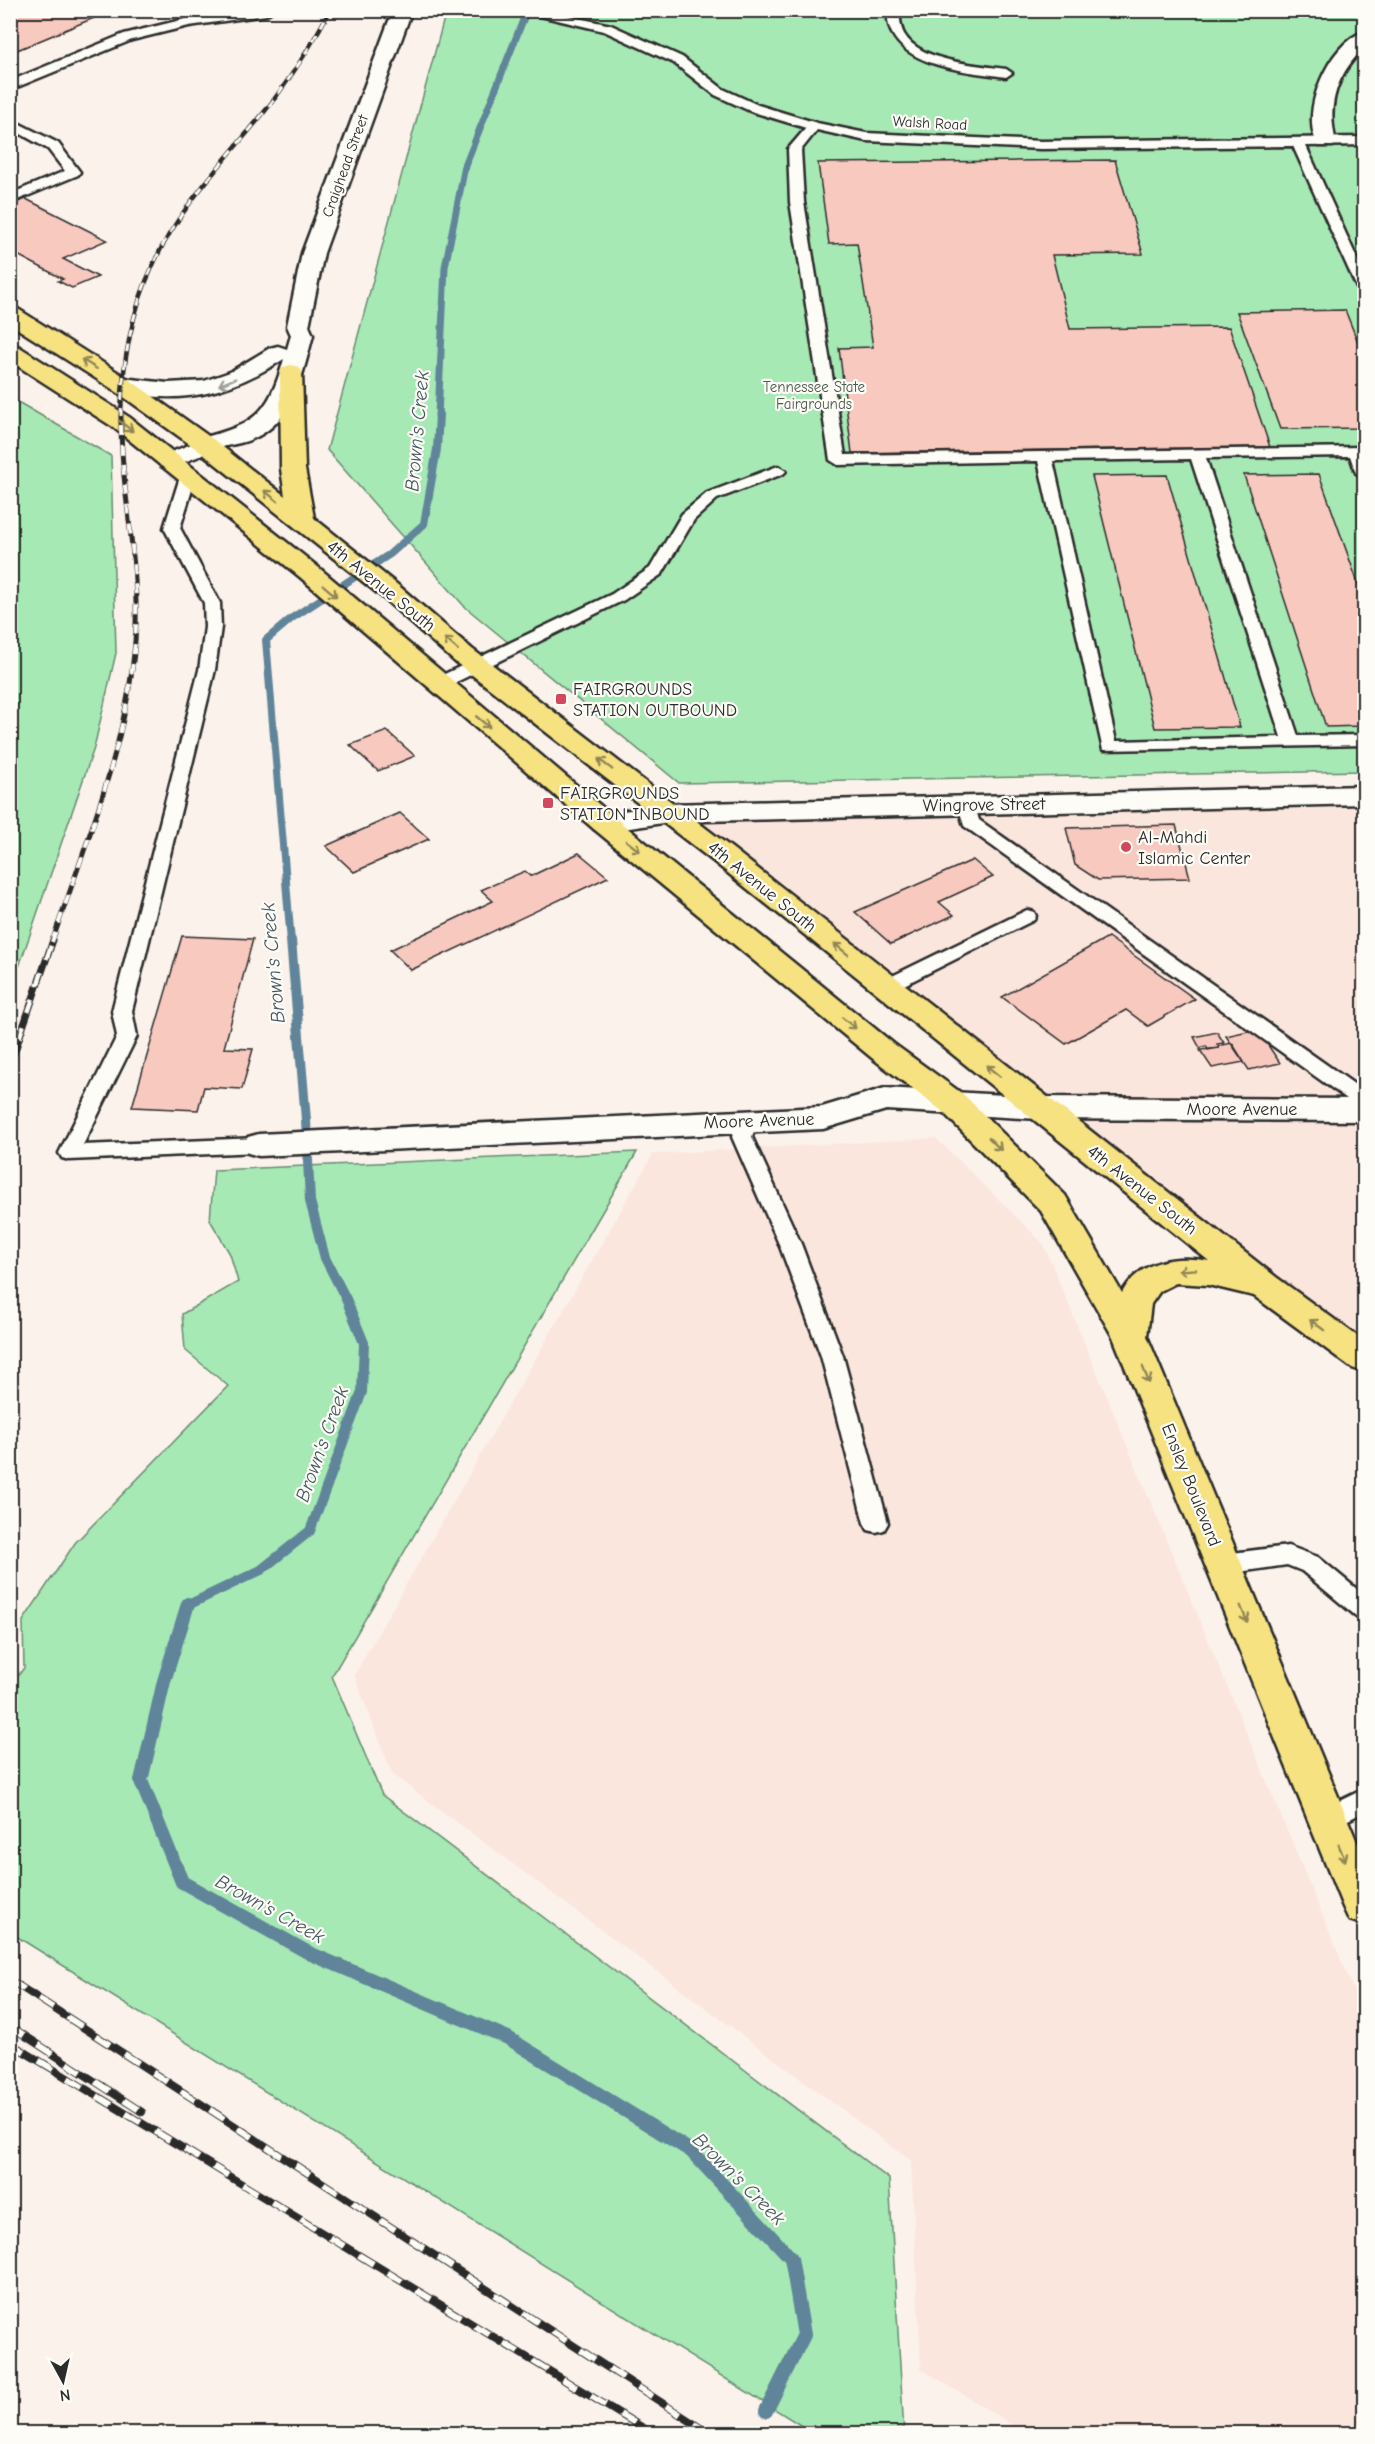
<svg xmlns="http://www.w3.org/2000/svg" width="1375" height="2444" font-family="'Comic Neue',sans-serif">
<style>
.built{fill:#fbe6de}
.green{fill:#a6e9b4;stroke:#688a70;stroke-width:1.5}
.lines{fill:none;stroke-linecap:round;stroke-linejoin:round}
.stream-far3{stroke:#60859a;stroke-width:7}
.stream-far2{stroke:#60859a;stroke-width:8}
.stream-far1{stroke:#60859a;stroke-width:10}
.stream{stroke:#60859a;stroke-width:14}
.building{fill:#f8c9bf;stroke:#2b2b2b;stroke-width:1.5}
.service-casing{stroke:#2b2b2b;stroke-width:5}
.minor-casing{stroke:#2b2b2b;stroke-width:5}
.tertiary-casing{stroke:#2b2b2b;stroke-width:5}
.primary-casing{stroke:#2b2b2b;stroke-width:5}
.service{fill:#fdfcf7;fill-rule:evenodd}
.minor{fill:#fdfcf7;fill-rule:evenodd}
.tertiary{fill:#fdfcf7;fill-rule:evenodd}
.primary{fill:#f6e281;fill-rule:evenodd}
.rail-far3-casing{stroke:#2b2b2b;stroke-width:4.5}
.rail-far2-casing{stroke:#2b2b2b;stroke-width:5}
.rail-far1-casing{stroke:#2b2b2b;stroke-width:7}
.rail-casing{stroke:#2b2b2b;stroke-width:8}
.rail-far3{stroke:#fdfcf7;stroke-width:3;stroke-dasharray:8;stroke-linecap:butt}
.rail-far2{stroke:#fdfcf7;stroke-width:4;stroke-dasharray:10;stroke-linecap:butt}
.rail-far1{stroke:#fdfcf7;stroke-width:4.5;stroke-dasharray:14;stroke-linecap:butt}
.rail{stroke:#fdfcf7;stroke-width:6;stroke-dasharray:17;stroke-linecap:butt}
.oneway{stroke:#908656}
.oneway2{stroke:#9e9e9b}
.poi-dot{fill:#d1495b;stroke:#fdfcf7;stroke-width:2}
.labels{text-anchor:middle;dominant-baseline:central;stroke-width:4.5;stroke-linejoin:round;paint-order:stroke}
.far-street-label{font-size:15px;fill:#2b2b2b;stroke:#fdfcf7}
.far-park-label{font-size:15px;fill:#4a5a4d;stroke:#fdfcf7}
.street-label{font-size:18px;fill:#2b2b2b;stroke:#fdfcf7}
.poi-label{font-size:18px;fill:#2b2b2b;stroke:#fdfcf7;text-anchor:start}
.water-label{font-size:20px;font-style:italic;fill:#465862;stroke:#fdfcf7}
</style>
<rect width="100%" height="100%" fill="#fcf2ec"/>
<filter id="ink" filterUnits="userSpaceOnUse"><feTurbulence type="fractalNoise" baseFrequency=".0167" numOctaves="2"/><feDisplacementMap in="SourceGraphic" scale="12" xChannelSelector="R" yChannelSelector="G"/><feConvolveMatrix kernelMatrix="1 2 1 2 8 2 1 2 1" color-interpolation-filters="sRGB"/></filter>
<g filter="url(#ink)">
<path class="built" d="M1364 795V1359L1264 1286 669 813Z
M936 1138 1043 1243 1364 2015V2433H1026L921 2369 911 2161 392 1774 354 1675 653 1154Z"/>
<path class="green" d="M446 11H1364V771L679 783 464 606 327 450Z
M11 398 111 456 116 653 94 748 11 990Z
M637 1152 332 1676 382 1795 889 2179 904 2433H813L11 1933 10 1686 24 1668 23 1621 75 1543 228 1386 185 1350 182 1314 238 1282 230 1254 210 1220 214 1170Z"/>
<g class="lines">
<path class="stream-far3" d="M438 416 445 267 465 166 527 10"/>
<path class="stream-far2" d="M291 942 266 640 292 618 390 554 424 524 437 449 439 415"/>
<path class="stream-far1" d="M186 1606 261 1570 310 1531 362 1392 364 1343 346 1299 325 1258 310 1201 306 1120 291 940"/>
<path class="stream" d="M188 1604 164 1681 141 1781 182 1882 309 1953 508 2038 691 2151 791 2258 804 2335 766 2411"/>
</g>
<path class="building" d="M10 10H113L10 53Z
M1115 160 1143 254 1052 255 1070 329 1229 327 1270 447 852 453 839 348 873 347 857 243 829 244 818 163Z
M26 199 107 240 63 259 98 277 72 288 58 281 63 279 10 251V205Z
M1345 310 1364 357V428L1280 429 1237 312Z
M1319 474 1364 600V726L1326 727 1244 475Z
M1167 475 1240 727 1155 728 1092 476Z
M387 731 415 756 378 771 350 745Z
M400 813 429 839 354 872 326 846Z
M1176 825 1190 878 1098 880 1075 865 1066 828Z
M579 853 608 877 411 970 390 950 493 901 481 890 525 871 531 876Z
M973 860 993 877 939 902 954 915 891 944 855 912Z
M182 936 253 939 224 1048 253 1049 242 1089 204 1087 198 1110 132 1107Z
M1108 937 1195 999 1148 1026 1126 1010 1066 1044 1002 997Z
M1257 1029 1280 1063 1249 1070 1226 1036Z
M1217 1032 1224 1043 1217 1044 1219 1048 1208 1050 1206 1046 1200 1048 1194 1037Z
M1232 1043 1244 1062 1212 1068 1200 1050 1219 1048 1218 1046Z"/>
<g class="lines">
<defs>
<path id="service" d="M244 10 272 11 266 15 189 26 132 40 10 90V81L124 34 189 18Z
M515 10H540L611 25 682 57 723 89 758 105 817 123 866 133 1041 141 1364 137V145L1306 146 1364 274V292L1357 288 1293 146 1041 149 866 141 817 130 801 150 804 202 845 455 1364 447V478L1356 473 1350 456 1206 458 1298 736 1364 735V745L1103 750 1038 461 838 465 830 460 790 202 788 149 806 128 750 111 715 95 674 63 604 31ZM1191 459 1281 737 1116 741 1053 461Z
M887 10H899C900 18 900 27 904 34 920 62 978 65 1006 69L1012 73 1006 77C972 72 909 68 892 33 888 27 888 18 887 10Z
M10 119 58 143 80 172 78 175 10 203V194L65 171 48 149 10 128Z
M778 466 786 471 783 474 717 499 694 520 662 574 624 600 444 688H432L430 684 432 680 612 594 650 568 682 514 707 493Z
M188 472 196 477 180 528 220 603 221 627 215 670 132 1011 137 1036 83 1145 259 1138 266 1140 269 1145 266 1150 259 1152 69 1160 62 1158 59 1153 117 1036 112 1011 199 670 205 627 204 603 164 528 180 477Z
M967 800 973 801 979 820 1364 1091V1108L1357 1106 964 826 958 805 961 801Z
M1027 910 1034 912 1036 916 1034 920 894 990 887 992 880 990 877 986 880 982Z
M747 1114 754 1116 757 1121 752 1137 801 1244 843 1356 888 1523 884 1530 876 1532 868 1530 864 1523 821 1356 779 1244 732 1137 740 1116Z
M1288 1546 1318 1557 1364 1595V1619L1356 1616 1302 1571 1287 1565 1224 1574 1216 1571 1212 1564 1216 1557 1224 1554Z
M1364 1789V1812L1328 1830 1319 1827 1315 1819 1319 1811Z"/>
<path id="minor" d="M1364 32V48C1337 74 1326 105 1336 142L1333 146H1319C1297 115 1330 41 1364 32Z
M217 434 225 436 229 441 225 446 169 468 161 466 157 461 161 456Z
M1364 786V804L669 822 604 832 594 829 590 823 594 817 604 814 669 804Z
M885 1088 1039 1097 1364 1099V1121L1039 1119 886 1110 823 1129 259 1156 248 1153 243 1145 248 1137 259 1134 822 1107Z"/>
<path id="tertiary" d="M393 10H412L324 253 309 326 313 335C301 380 292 430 240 443 229 445 220 449 209 446L205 441 209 436C259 423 270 408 284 359 227 395 180 406 114 390L110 385 114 380 122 378 168 383 204 381 230 372 270 348 278 346 287 349 291 335 287 326 302 253Z"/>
<path id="primary" d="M10 307 18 309 130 380 214 440 285 496 281 469 280 372 283 367 291 365 299 367 302 372 305 469 314 518 399 586 472 649 733 849 1276 1277 1364 1341V1372L1352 1368 1254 1296 1208 1285 1176 1283 1160 1291 1151 1304 1147 1336 1364 1859V1925L1349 1920 1343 1907 1113 1337 1041 1211 942 1111 872 1058 594 829 300 577 113 427 10 361V344L18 346 129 417 318 567 614 817 894 1044 964 1095 1065 1195 1122 1293C1140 1260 1175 1255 1209 1261L713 861 454 661 381 596 198 450 114 390 10 324Z"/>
</defs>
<use href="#service" class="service-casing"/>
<use href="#minor" class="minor-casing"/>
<use href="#tertiary" class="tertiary-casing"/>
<use href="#primary" class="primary-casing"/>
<use href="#service" class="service"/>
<use href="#minor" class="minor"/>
<use href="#tertiary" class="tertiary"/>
<use href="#primary" class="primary"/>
<defs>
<path id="rail-far3" d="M121 416C122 364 131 313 153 265 177 211 220 166 257 121 286 86 309 50 330 10"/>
<path id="rail-far2" d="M52 942C87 840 132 733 136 624 138 553 120 485 121 415"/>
<path id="rail-far1" d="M10 1065 53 940"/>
<path id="rail" d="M10 1980 710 2434
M10 2026 142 2112
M10 2043 653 2434"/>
</defs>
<use href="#rail-far3" class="rail-far3-casing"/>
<use href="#rail-far2" class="rail-far2-casing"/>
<use href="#rail-far1" class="rail-far1-casing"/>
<use href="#rail" class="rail-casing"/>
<use href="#rail-far3" class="rail-far3"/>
<use href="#rail-far2" class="rail-far2"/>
<use href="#rail-far1" class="rail-far1"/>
<use href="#rail" class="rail"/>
</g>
<defs><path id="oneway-shaft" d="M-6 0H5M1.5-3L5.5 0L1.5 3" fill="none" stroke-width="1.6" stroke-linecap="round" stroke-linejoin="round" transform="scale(1.5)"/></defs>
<g class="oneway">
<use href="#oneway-shaft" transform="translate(89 364) rotate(-148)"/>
<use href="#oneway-shaft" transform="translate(126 426) rotate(38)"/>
<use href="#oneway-shaft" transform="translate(271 496) rotate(-141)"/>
<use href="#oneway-shaft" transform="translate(330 591) rotate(41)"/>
<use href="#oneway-shaft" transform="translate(451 644) rotate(-139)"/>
<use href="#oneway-shaft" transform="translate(483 722) rotate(40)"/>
<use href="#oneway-shaft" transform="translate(605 764) rotate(-143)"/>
<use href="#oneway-shaft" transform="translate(633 846) rotate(38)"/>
<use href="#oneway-shaft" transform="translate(841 949) rotate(-141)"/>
<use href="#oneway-shaft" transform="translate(849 1023) rotate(39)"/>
<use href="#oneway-shaft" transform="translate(993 1071) rotate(-141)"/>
<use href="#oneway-shaft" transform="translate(995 1144) rotate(45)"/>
<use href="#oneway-shaft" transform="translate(1187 1270) rotate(176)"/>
<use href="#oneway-shaft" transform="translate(1317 1325) rotate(-144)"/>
<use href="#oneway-shaft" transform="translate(1146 1375) rotate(68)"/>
<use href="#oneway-shaft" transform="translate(1244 1614) rotate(68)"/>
<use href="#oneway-shaft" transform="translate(1342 1853) rotate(68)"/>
</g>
<use class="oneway2" href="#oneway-shaft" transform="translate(227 382) rotate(157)"/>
</g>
<g class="poi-dot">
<rect x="555" y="693" width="12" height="12" rx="3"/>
<rect x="542" y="797" width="12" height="12" rx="3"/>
<circle cx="1126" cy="847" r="6"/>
</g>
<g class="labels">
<g class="far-street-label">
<text transform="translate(930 123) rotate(3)">Walsh Road</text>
<text transform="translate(345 166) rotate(-70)">Craighead Street</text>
</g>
<g class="far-park-label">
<text x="814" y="387">Tennessee State<tspan x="814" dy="17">Fairgrounds</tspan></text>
</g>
<g class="street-label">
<text transform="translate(381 586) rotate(39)">4th Avenue South</text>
<text transform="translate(984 805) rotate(-1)">Wingrove Street</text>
<text transform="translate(762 887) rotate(39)">4th Avenue South</text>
<text x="1242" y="1109">Moore Avenue</text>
<text transform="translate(759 1121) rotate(-2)">Moore Avenue</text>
<text transform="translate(1142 1190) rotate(38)">4th Avenue South</text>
<text transform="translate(1191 1485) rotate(68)">Ensley Boulevard</text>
</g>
<g class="poi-label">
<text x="573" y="689">FAIRGROUNDS<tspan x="573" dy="21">STATION OUTBOUND</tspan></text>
<text x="560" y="793">FAIRGROUNDS<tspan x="560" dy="21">STATION INBOUND</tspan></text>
<text x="1138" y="837">Al-Mahdi<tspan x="1138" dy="21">Islamic Center</tspan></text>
</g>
<g class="water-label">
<text transform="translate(417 431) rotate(-85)">Brown's Creek</text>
<text transform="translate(273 963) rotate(-95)">Brown's Creek</text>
<text transform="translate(322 1444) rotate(-70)">Brown's Creek</text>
<text transform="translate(270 1909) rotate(29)">Brown's Creek</text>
<text transform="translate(739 2179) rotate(45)">Brown's Creek</text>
</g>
</g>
<rect width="1375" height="2444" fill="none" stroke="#fdfcf7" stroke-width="36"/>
<rect x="18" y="18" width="1339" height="2408" fill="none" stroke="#2b2b2b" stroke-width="2" filter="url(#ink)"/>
<g transform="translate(63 2381) rotate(172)" stroke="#fdfcf7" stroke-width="4.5" paint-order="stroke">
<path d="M0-4.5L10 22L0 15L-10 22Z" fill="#2b2b2b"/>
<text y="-9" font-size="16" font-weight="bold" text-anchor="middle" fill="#2b2b2b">N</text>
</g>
</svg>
